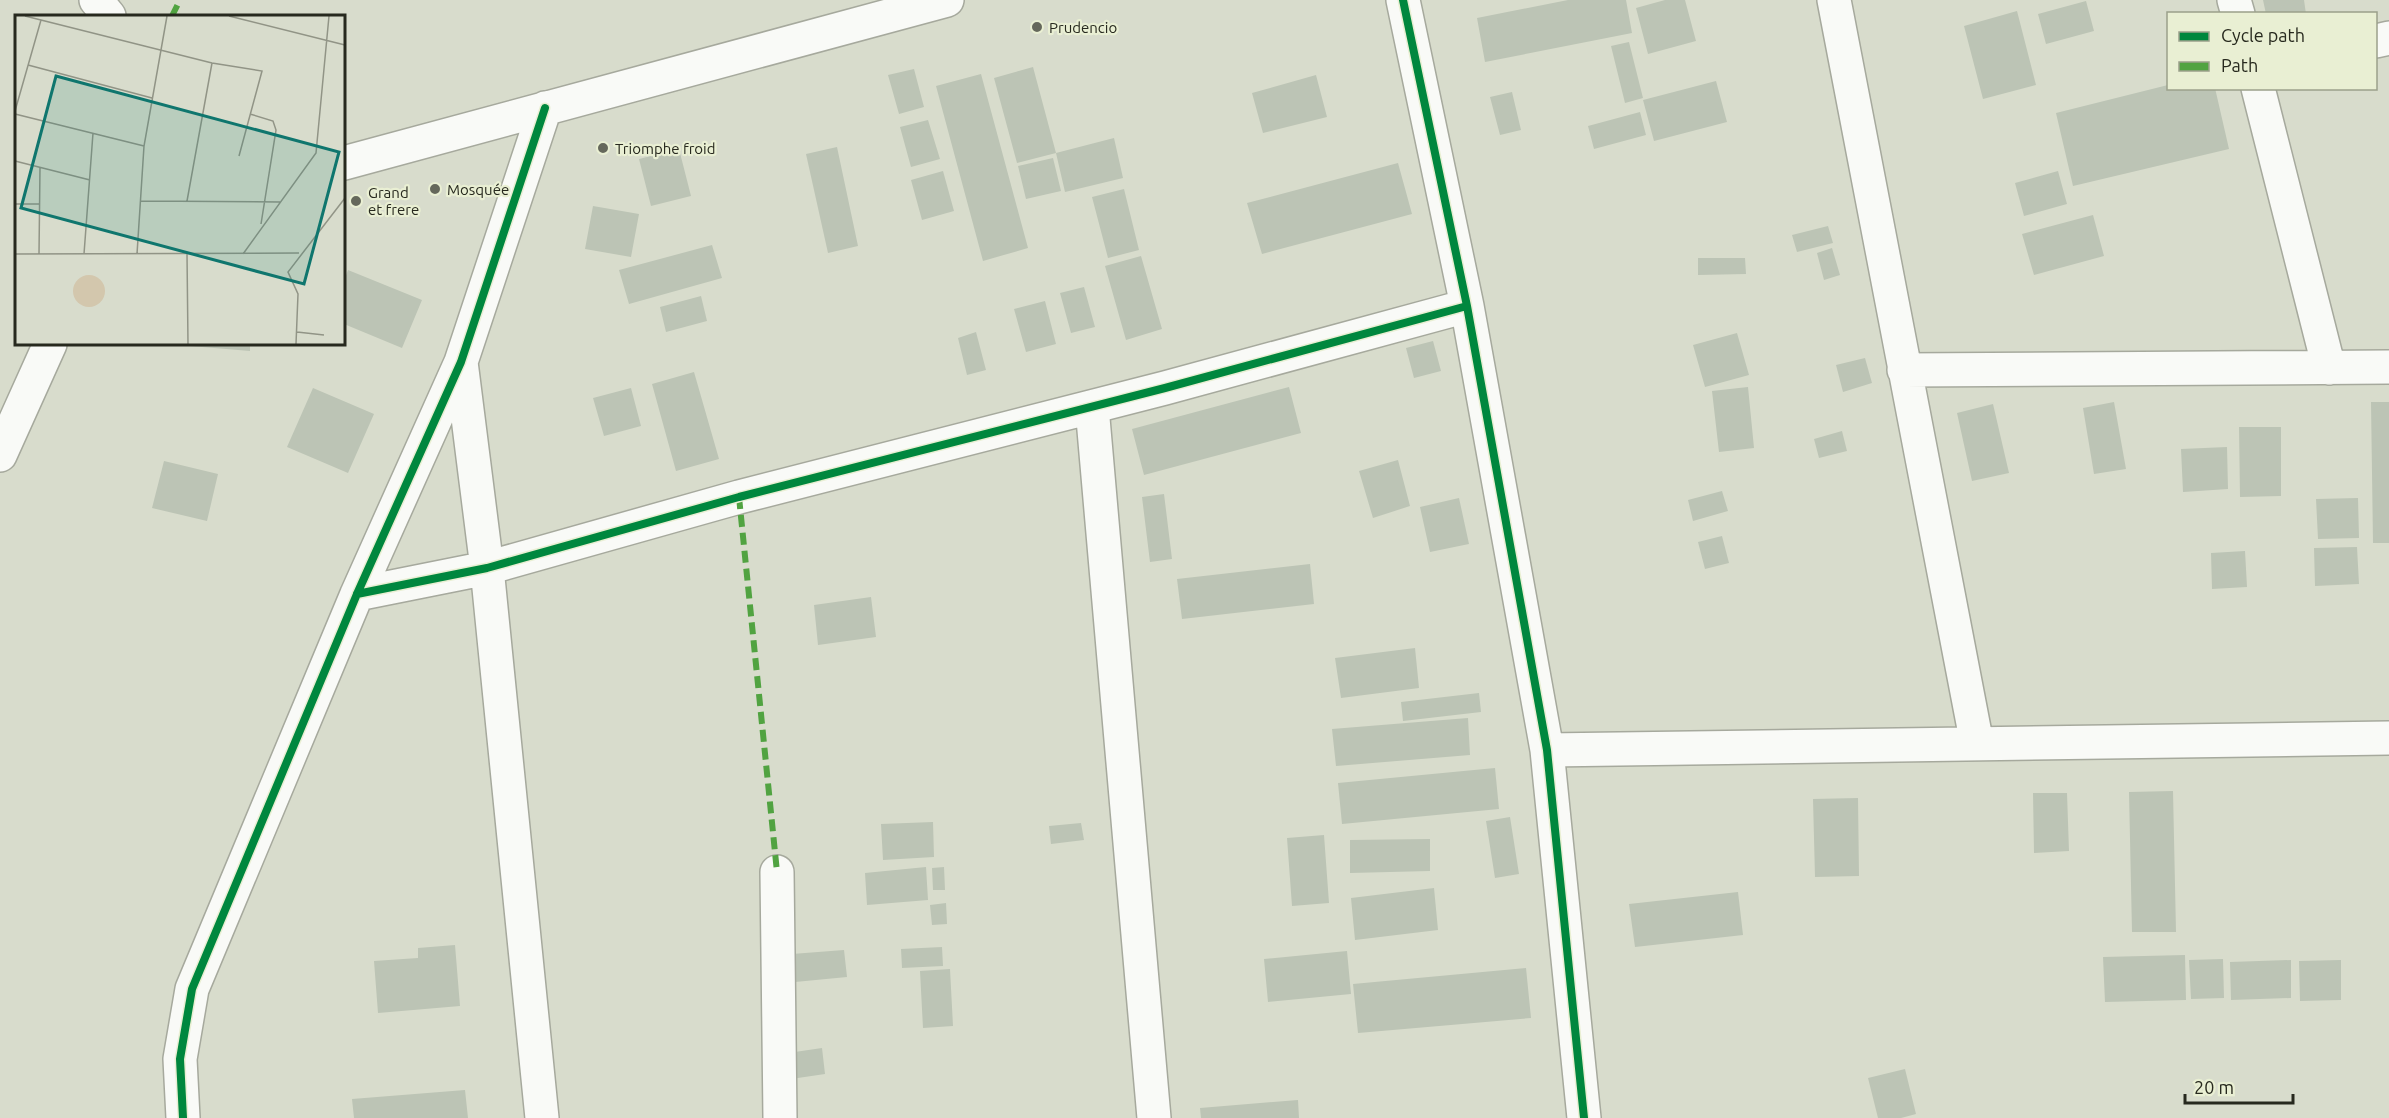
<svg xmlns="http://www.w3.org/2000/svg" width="2389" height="1118" font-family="Ubuntu,sans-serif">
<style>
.building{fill:#bcc4b5}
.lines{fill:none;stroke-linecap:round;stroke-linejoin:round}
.minor-casing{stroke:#a6a99d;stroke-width:36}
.minor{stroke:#f9faf7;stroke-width:33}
.quiet{stroke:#51a341;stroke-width:6;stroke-dasharray:12 6;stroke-linecap:butt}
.cycleway-casing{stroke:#e9efd3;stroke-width:11}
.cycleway{stroke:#00873e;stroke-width:8}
.poi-dot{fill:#65685b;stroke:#e9efd3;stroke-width:2}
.labels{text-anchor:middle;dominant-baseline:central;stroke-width:4.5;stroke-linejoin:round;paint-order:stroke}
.poi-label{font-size:15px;fill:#27291e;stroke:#e9efd3;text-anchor:start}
.inset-road{fill:none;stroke:#919486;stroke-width:1.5}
.view{fill:#0f766e;fill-opacity:0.15;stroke:#0f766e;stroke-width:3}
.inset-edge{fill:none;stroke:#27291e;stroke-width:3}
</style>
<rect width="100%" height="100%" fill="#d8dccc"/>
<path class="building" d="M1568 0H1626L1632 33 1485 62 1477 18Z
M1665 0H1685L1696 41 1648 54 1636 8Z
M2263 0H2304L2306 14H2266Z
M2086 1 2094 31 2046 44 2038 14Z
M2017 11 2036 85 1983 99 1964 26Z
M1629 42 1643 98 1625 103 1611 46Z
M1033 67 1056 153 1017 163 994 78Z
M914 69 924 107 899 114 888 75Z
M981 74 1028 248 983 261 936 86Z
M1316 75 1327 117 1263 133 1252 93Z
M1716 81 1727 122 1654 141 1643 100Z
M2168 85V88H2215L2229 149 2073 186 2056 113Z
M1512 92 1521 130 1500 135 1490 97Z
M1640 112 1646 135 1594 149 1588 126Z
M928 120 940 159 911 167 900 127Z
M1114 138 1123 178 1065 192 1056 153Z
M837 147 858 246 828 253 806 154Z
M679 149 691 196 651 206 639 159Z
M1053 158 1061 191 1026 199 1018 166Z
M1398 163 1412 214 1262 254 1247 203Z
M943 171 954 211 922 220 911 180Z
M2058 171 2067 204 2024 216 2015 183Z
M1124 189 1139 250 1108 258 1092 197Z
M593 206 639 214 631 257 585 249Z
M2093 215 2104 256 2034 275 2022 234Z
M1828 226 1833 243 1797 252 1792 235Z
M712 245 722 278 629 304 619 270Z
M1832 248 1840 275 1824 280 1817 253Z
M1141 256 1162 329 1126 340 1105 266Z
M1698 258H1745L1746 274 1698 275Z
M348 270 422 300 402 348 344 324V281Z
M1084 287 1095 327 1071 333 1060 293Z
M701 296 707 321 666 332 660 307Z
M1045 301 1056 344 1026 352 1014 309Z
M976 332 986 370 967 375 958 338Z
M1737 333 1749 375 1705 387 1693 345Z
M1433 341 1441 371 1414 378 1406 348Z
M190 344H250V351L190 346Z
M1865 358 1872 383 1843 392 1836 365Z
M694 372 719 459 676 471 652 384Z
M1289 387 1301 433 1144 475 1132 429Z
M1748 387 1754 448 1719 452 1712 391Z
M313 388 374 414 348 473 287 447Z
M631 388 641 426 604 436 593 398Z
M2114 402 2126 469 2094 474 2083 408Z
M2371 402H2389V543H2373Z
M1993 404 2009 473 1972 481 1957 413Z
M2239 427H2281V496L2240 497Z
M1842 431 1847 451 1819 458 1814 439Z
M2227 447 2228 489 2183 492 2181 449Z
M1398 460 1410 506 1373 518 1359 471Z
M164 461 218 474 207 521 152 508Z
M1722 491 1728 511 1693 521 1688 500Z
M1164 494 1172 559 1150 562 1142 497Z
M1459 498 1469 544 1430 552 1420 507Z
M2358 498 2359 538 2318 539 2316 499Z
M1722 536 1729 563 1705 569 1698 542Z
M2357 547 2359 584 2315 586 2314 548Z
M2245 551 2247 587 2212 589 2211 553Z
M1310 564 1314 604 1182 619 1177 579Z
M871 597 876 637 818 645 814 605Z
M1415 648 1419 688 1341 698 1335 658Z
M1479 693 1481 712 1403 721 1401 702Z
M1468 718 1470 755 1336 766 1332 729Z
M1495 768 1499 809 1342 824 1338 783Z
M2173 791 2176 932H2132L2129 792Z
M2033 793H2067L2069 851 2034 853Z
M1858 798 1859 876 1815 877 1813 799Z
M1510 817 1519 874 1495 878 1486 821Z
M933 822 934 857 883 860 881 824Z
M1081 823 1084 840 1051 844 1049 826Z
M1324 835 1329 903 1292 906 1287 838Z
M1430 839V871L1350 873V840Z
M926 867 928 900 867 905 865 873Z
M944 867 945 890H933L932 868Z
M1434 888 1438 930 1355 940 1351 898Z
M1738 892 1743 935 1635 947 1629 904Z
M946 903 947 924 932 925 930 905Z
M455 945 460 1006 378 1013 374 961 418 958V948Z
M942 947 943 966 902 968 901 949Z
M844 950 847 977 795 982 792 954Z
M1347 951 1351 994 1268 1002 1264 959Z
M2185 955 2186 1000 2105 1002 2103 957Z
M2223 959 2224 998 2191 999 2189 960Z
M2291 960V998L2231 1000 2230 962Z
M2341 960V1000L2300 1001 2299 961Z
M1526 968 1531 1018 1358 1033 1353 984Z
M950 969 953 1026 923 1028 920 971Z
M822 1048 825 1074 791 1079 788 1053Z
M1905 1069 1916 1114 1901 1118H1878L1868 1078Z
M465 1090 468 1118H354L352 1099Z
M1298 1100 1299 1118H1201L1200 1108Z"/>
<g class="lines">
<defs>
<path id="minor" d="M96 0 109 16
M1403 0 1467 306 1547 750 1584 1118
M1834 0 1977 744
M2234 0 2238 14
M2376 41 2389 38
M2258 88 2329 368
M344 163 947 0
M461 362 487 568 542 1118
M1904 370 2389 367
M1092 407 1154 1118
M0 455 50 344
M357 594 487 568 739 497 1165 388 1467 306
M1547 750 2389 738
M777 872 780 1118
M183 1118 180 1059 192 989 357 594 461 362 545 108"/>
</defs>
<use href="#minor" class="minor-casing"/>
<use href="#minor" class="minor"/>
<path class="quiet" d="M172 16 180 0
M739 497 777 872"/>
<defs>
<path id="cycleway" d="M1403 0 1467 306 1547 750 1584 1118
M357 594 487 568 739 497 1165 388 1467 306
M183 1118 180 1059 192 989 357 594 461 362 545 108"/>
</defs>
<use href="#cycleway" class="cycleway-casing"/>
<use href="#cycleway" class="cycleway"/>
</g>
<g class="poi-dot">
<circle cx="1037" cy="27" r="6"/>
<circle cx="603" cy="148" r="6"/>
<circle cx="435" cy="189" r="6"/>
<circle cx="356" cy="201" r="6"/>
</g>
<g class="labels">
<g class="poi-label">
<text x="1049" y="27">Prudencio</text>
<text x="615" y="148">Triomphe froid</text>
<text x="447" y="189">Mosquée</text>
<text x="368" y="192">Grand<tspan x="368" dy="17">et frere</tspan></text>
</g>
</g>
<g transform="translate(15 15)">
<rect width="330" height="330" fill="#d8dccc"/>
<path d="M58 276a16 16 0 1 1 32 0a16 16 0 1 1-32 0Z" fill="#d3c7ad"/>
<path class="inset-road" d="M10 1 197 48 247 56 224 141M214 1 330 30M13 50 137 83M0 96 26 5M0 99 129 131M235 99 258 106 261 115 246 209M0 146 75 165M125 186 265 187M172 186 197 48M0 189H24M0 239 284 238M24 239 25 152M69 239 78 118M122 239 129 131 152 1M172 239 173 329M228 239 301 138 314 1M282 317 309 320M281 329 283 279 273 257 330 183"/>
<path class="view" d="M41 61 324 137 289 269 6 193Z"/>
<rect width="330" height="330" class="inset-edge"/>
</g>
<rect x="2167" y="12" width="210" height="78" fill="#e9efd3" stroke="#9ba08b" stroke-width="1.5"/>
<rect x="2179" y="32" width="30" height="9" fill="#00873e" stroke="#9ba08b" stroke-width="1.5"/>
<text x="2221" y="42" font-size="18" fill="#27291e">Cycle path</text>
<rect x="2179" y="62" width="30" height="9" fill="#51a341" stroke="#9ba08b" stroke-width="1.5"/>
<text x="2221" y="72" font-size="18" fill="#27291e">Path</text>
<path d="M2185 1094v9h108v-9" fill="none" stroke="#27291e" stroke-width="3"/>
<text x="2194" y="1094" font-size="18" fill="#27291e" stroke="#e9efd3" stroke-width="4.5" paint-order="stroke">20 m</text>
</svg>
